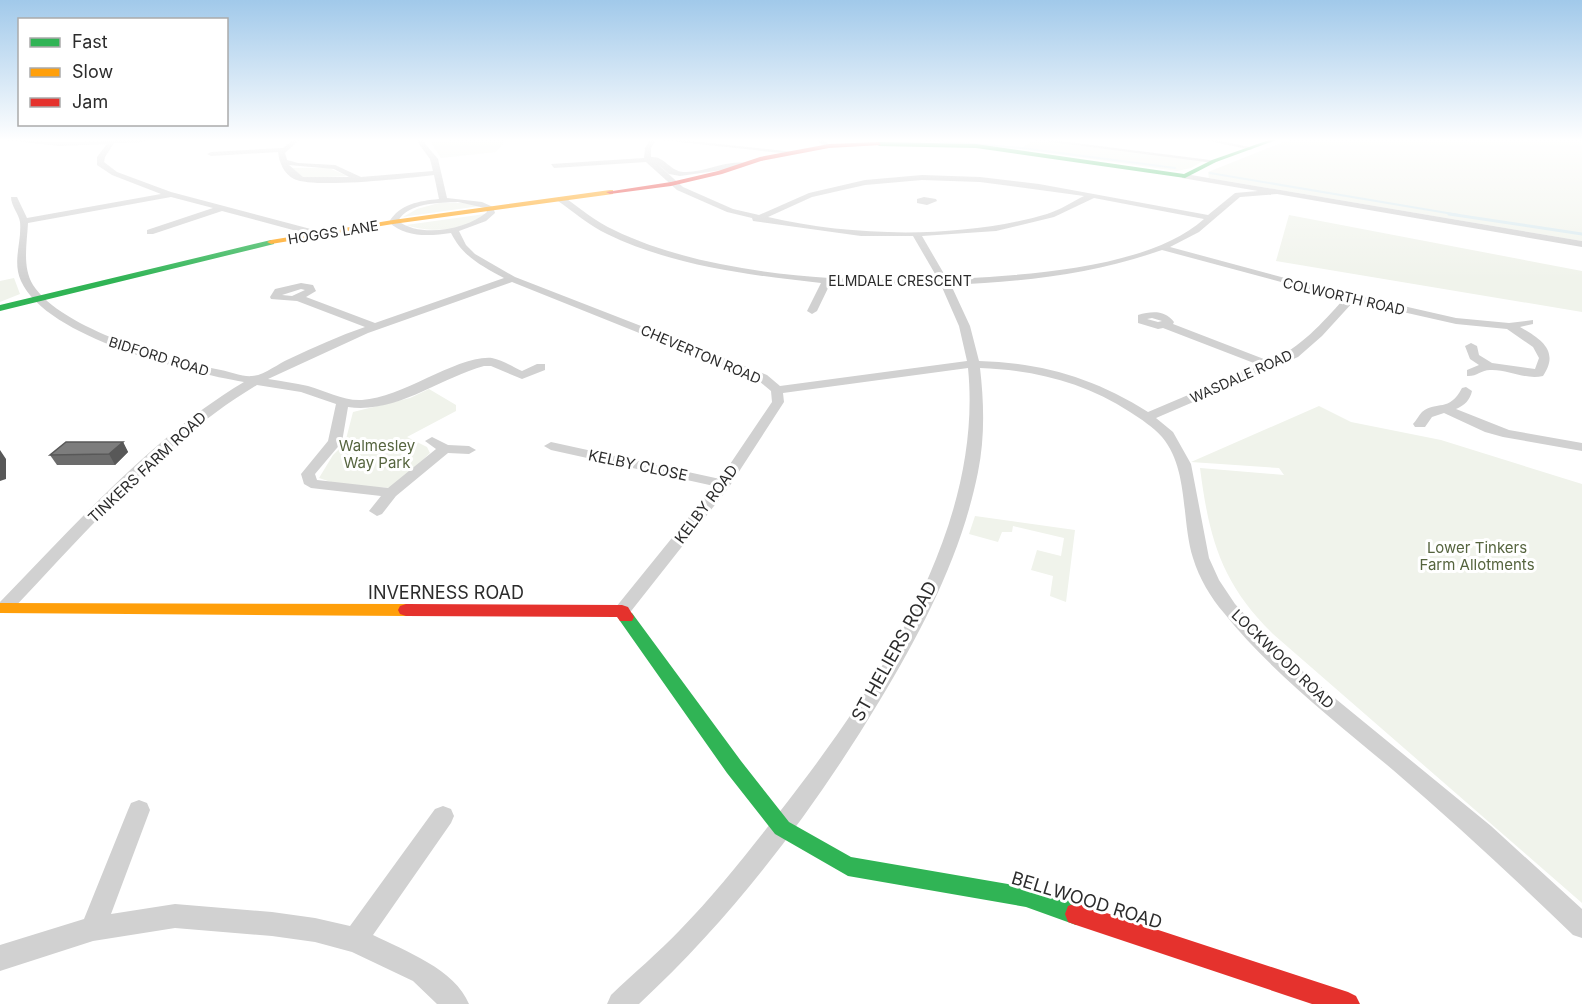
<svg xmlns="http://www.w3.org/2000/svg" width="1582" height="1004" font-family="Inter,sans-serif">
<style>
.green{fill:#f0f3eb}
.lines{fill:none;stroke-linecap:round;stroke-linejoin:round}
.stream-far1{stroke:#d8e9ee;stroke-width:2}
.stream{stroke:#d8e9ee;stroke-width:3}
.street{fill:#d1d1d1;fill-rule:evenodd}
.fast{fill:#30b455;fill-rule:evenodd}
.slow{fill:#ff9f0a;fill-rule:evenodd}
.jam{fill:#e5322d;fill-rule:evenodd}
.wall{fill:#6c6c6c}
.shaded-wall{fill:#585858}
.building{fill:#7d7d7d;stroke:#585858;stroke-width:1.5}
.labels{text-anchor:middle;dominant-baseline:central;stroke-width:6;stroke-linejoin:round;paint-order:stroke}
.far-street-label{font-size:14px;fill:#2c2c2c;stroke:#fff}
.park-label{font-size:15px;fill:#55643e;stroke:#fff}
.street-label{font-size:15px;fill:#2c2c2c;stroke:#fff}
.near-street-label{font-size:18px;fill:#2c2c2c;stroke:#fff}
</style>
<rect width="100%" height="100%" fill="#fff"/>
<path class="green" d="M460 140H506L496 152 441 158 430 141Z
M1034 140 1182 157 1203 161 1191 168 1177 171 1020 149Z
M1288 140H1582V241L1209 178 1208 172Z
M292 168H329L347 176 304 178Z
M439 203H463L480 206 403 217 417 209Z
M485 214C467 232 428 233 406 225Z
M1289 215 1582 271V312L1276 261Z
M14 278 20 294 0 302V281Z
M429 389 456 405V411L407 437 427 447 430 453 393 488 343 486 319 478 333 455 345 443 353 412 410 398Z
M1319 406 1351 422 1441 440 1582 484V903L1273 634C1221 583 1209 538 1200 468L1284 475 1279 468 1191 462Z
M975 516 1075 530 1066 602 1050 596 1053 576 1031 570 1037 550 1061 556 1064 538 1013 526 1012 532H1002L998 542 969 534Z"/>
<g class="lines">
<path class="stream-far1" d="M925 140 1022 148 1175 168
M1210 173 1459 215"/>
<path class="stream" d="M1449 214 1582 234"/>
<path class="street" d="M4 140 60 142 146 140 143 142 114 143 105 157 104 162 117 172 171 192 322 232 323 234 319 237 222 211 153 234H147V230L213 208 171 197 28 223C27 243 22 267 33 285 61 329 172 361 221 370 231 372 243 377 252 376 263 376 279 363 289 359 314 347 339 336 365 327L297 301 271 299 270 297 275 289 301 283 313 285 316 291 306 297 375 323 504 278C482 266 463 257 451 233 430 236 405 238 389 222 400 204 419 201 439 199L434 175C408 178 315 189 294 179 284 174 279 162 278 152L211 156 207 154 211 152 283 148 293 140H299L285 153 287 160 298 163 335 165 361 177 433 171 430 159 416 140H422L438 159 447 198 482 202 493 207 495 213 486 221 459 231 466 245 475 254 515 277 767 375 780 386 967 361 959 326 941 285 830 284 817 311 812 314 807 311 821 283C749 275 673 266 607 234 590 226 574 212 558 201V197H564C580 208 596 222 614 230 704 274 838 283 938 279L913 236H861L753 221 752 218 727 212 677 190 646 162 554 168 551 164 644 158 645 148 650 140H656L651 148V157C665 156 669 171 684 172 705 173 724 160 746 163L743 167 680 176 669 174 654 161 683 187 733 209 759 215 809 193 865 180 922 175 980 177 1039 184 1208 215 1235 193 1258 191 1182 178V174H1185L1582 241V247L1277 194 1240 197 1199 232 1170 247 1311 285 1456 318 1509 323 1533 320V324L1520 327C1541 339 1560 351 1543 376 1524 380 1508 369 1490 370 1481 370 1476 377 1467 376V370L1479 365 1470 359 1465 346 1471 343 1477 346 1479 355 1492 363 1535 369 1539 358 1533 347 1507 329 1456 324 1354 301 1322 336 1298 357 1156 418 1173 432 1191 464 1209 558 1219 580 1235 604 1264 635 1309 677 1491 826 1582 909V938L1573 935C1514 878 1455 823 1393 770 1335 721 1272 673 1224 613 1211 598 1199 578 1193 558 1181 520 1189 469 1162 437 1153 427 1141 419 1130 412 1084 382 1034 370 980 368 984 402 985 438 978 472 962 553 923 629 880 700 814 810 734 916 639 1004H607L611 995C634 973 658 953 680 930 718 891 752 847 785 805 878 685 984 527 968 368L783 393 784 402 729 487 628 615 622 617 616 615 613 611 616 607 714 486 551 450 544 446 551 442 720 479 772 402 771 391 759 381 512 282 368 333 268 379C281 381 295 383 308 386 326 391 343 401 362 400 403 398 457 355 492 358 502 360 513 367 522 371L537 364H545V370L522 379 491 366H484C440 378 396 414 348 407L342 442 315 474 317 480 388 488 436 449 425 441 432 437 448 445 469 446 476 450 469 454 448 453 396 496 382 514 377 516 369 511 381 496 311 488 304 484 301 474 328 441 336 404 301 392 257 385C162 442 87 531 11 611L0 612V602C74 526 153 436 244 382 187 372 47 338 21 281 12 261 22 242 20 222 19 214 11 206 11 197H17L27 218 161 194 112 175 97 165V157L107 144 60 146ZM289 165 334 169 349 177H303ZM922 180 980 182 1084 196C1072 202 1060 210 1047 214 962 239 853 237 768 217L812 197 865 185ZM1094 198 1204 219C1149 269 1019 276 947 279L922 236 996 231 1054 217ZM458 202 485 208 487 212C466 230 421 238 398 221 409 202 439 203 458 202ZM1162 250 1344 299C1321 324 1301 348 1269 361L1173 324 1174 322C1165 310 1152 311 1138 315V323L1158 329 1163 328 1259 365 1148 412C1094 378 1042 363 979 361L970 326 951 285C1022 282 1094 274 1162 250ZM301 289 305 290 292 296 282 295ZM1152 318 1162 321 1158 322 1147 319Z
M661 140H681L794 152 791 154Z
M815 140H822L832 146 827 147Z
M1036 140H1052L1218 161 1214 163Z
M1205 140H1216L1254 148 1251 150Z
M924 197 936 199 937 201 927 205 917 203V199Z
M1466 387 1472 391C1470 400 1465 405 1456 409L1509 430 1582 443V451L1503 437 1485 432 1444 413 1432 417 1425 427H1415L1413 424C1416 421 1419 415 1422 412 1437 400 1449 413 1462 388Z
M139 800 147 803 150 810 111 914 175 904 272 912 315 918 350 926 435 809 443 806 451 809 454 816 451 823 373 935C405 951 455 969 469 1004H437L413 981 352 952 315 942 272 936 175 928 93 941 0 971V945L84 919 128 810 131 803Z"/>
<path class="fast" d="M1269 140H1276L1216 162 1185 178 976 148 879 146 876 144 879 142 976 144 1184 174 1212 160Z
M271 240H274V244L0 311V305Z
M626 611 632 613 741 761 789 822 851 857 1026 887 1076 903 1084 906 1087 914 1084 922 1076 925 1026 907 848 876 775 834 727 773 620 621 618 617 620 613Z"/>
<path class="slow" d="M610 190H613V194L393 224 271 244 267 242 271 240 393 220Z
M0 603 406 604 412 606 414 610 412 614 406 616 0 613Z"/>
<path class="jam" d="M879 142 881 145 829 148 761 161 722 174 671 186 610 194 606 192 671 182 718 171 760 157 829 144Z
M406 604 622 605 628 607 634 617 632 621H620L617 617 406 616 400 614 398 610 400 606Z
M1076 903 1348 992 1356 996 1360 1004H1312L1076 925 1068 922 1065 914 1068 906Z"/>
</g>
<path class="wall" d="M123 442 128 452 115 465H57L50 455Z"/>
<path class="shaded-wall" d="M123 442 128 452 115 465 109 454Z
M0 450 6 459V479L0 481Z"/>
<path class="building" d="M66 442H123L109 454 50 455Z"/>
<linearGradient id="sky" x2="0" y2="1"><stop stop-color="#a1c9ea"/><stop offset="0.5" stop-color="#fff"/><stop offset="1" stop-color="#fff" stop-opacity="0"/></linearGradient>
<rect width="1582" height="280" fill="url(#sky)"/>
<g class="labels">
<g class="far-street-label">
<text transform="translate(333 232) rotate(-9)">HOGGS LANE</text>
<text x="900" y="280">ELMDALE CRESCENT</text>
<text transform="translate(1344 296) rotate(13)">COLWORTH ROAD</text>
<text transform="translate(701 354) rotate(23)">CHEVERTON ROAD</text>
<text transform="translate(159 356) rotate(17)">BIDFORD ROAD</text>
<text transform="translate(1241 376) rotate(-24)">WASDALE ROAD</text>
</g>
<g class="park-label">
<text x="377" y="445">Walmesley<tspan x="377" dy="17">Way Park</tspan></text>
<text x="1477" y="547">Lower Tinkers<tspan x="1477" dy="17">Farm Allotments</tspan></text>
</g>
<g class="street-label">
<text transform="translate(638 465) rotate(12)">KELBY CLOSE</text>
<text transform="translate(147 467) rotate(-43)">TINKERS FARM ROAD</text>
<text transform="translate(706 504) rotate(-53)">KELBY ROAD</text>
<text transform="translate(1283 659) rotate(44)">LOCKWOOD ROAD</text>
</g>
<g class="near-street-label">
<text x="446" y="592">INVERNESS ROAD</text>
<text transform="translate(894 651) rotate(-61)">ST HELIERS ROAD</text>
<text transform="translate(1087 900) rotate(17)">BELLWOOD ROAD</text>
</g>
</g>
<rect x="18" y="18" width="210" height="108" fill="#ffffff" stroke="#ababab" stroke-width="1.5"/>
<rect x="30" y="38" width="30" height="9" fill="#30b455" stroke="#ababab" stroke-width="1.5"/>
<text x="72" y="48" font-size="18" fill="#2c2c2c">Fast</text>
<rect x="30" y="68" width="30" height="9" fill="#ff9f0a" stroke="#ababab" stroke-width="1.5"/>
<text x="72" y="78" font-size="18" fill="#2c2c2c">Slow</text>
<rect x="30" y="98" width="30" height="9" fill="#e5322d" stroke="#ababab" stroke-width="1.5"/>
<text x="72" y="108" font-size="18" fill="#2c2c2c">Jam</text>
</svg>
